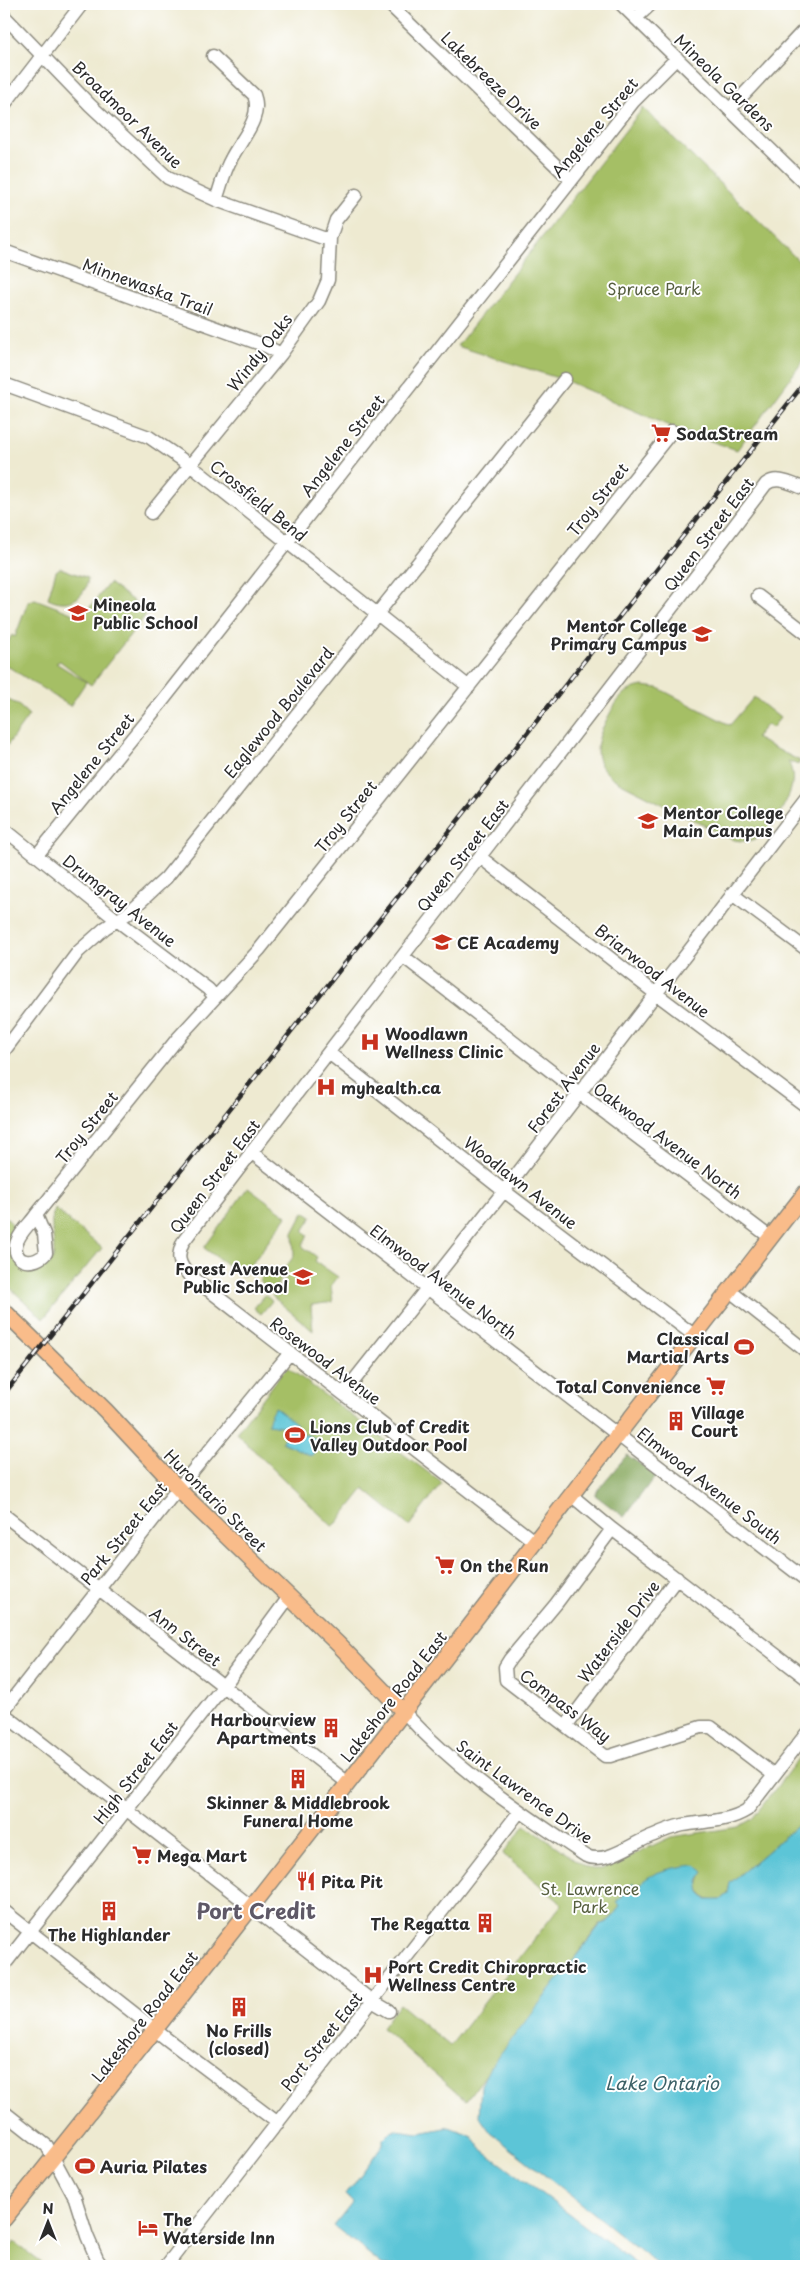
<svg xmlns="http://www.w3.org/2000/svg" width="810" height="2270" font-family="'Playpen Sans',sans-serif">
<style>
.green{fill:#a5bf65;stroke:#687548}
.forest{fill:#84a65a;stroke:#586842}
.water{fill:#5bc5d7;stroke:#437881}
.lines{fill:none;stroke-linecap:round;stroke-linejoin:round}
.minor-casing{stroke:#8c8a7e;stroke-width:15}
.major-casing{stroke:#8c8a7e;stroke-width:18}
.minor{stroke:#fff;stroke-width:12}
.major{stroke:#f9bc8a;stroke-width:15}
.rail-casing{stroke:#2b2b2b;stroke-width:4.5}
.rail{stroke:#fff;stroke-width:2.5;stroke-dasharray:8;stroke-linecap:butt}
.labels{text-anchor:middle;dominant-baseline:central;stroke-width:4;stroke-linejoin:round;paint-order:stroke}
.street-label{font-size:16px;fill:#2b2b2b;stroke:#fff}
.park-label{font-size:16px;fill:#565f3f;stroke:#fff}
.poi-label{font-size:16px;font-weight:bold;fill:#2b2b2b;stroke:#fff;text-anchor:start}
.water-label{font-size:18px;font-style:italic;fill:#3c6167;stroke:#fff}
.district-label{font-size:21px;font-weight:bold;fill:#5f5967;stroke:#fff}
</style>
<rect width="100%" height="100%" fill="#fff"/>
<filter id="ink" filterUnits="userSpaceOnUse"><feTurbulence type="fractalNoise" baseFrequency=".02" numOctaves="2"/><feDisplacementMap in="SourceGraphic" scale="10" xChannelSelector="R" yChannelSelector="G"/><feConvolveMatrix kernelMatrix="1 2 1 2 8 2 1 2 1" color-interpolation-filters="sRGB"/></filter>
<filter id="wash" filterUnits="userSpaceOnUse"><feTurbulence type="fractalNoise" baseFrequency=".0096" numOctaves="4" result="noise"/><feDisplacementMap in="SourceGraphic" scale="20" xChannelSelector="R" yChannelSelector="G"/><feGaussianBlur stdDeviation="1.12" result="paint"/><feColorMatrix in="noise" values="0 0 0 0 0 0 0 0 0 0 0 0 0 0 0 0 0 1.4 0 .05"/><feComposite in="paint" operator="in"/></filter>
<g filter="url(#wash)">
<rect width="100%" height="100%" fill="#eeead1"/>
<path class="green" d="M643 108 806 268V357L737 450 676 429 567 381 457 346Z
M60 568 88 578C86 599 67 608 48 598L56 571Z
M109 583 148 612 91 685 60 661 56 663 86 682 70 706 4 664V649L12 635 15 637 28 602 35 599 82 617Z
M643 686 658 688 730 725 754 697 780 718 772 728 767 724 755 738 800 761 798 765 788 761C797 779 791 792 782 809 772 830 757 847 731 839L619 782C590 765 594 744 607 719 616 702 623 689 643 686Z
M4 698 17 704 29 715 4 750Z
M248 1187 287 1216 243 1276 204 1248Z
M55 1209 102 1248 43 1319 4 1282V1215L21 1234 17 1238 26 1267 40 1268 53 1259C57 1242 47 1224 55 1209Z
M304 1212 312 1217 303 1231 308 1235 302 1246 317 1257 315 1261 338 1277 331 1286 333 1302 311 1305 313 1331 272 1296 287 1277 282 1272 294 1256 293 1233Z
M270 1267 283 1277 272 1292 259 1280Z
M265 1295 272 1301 261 1314 254 1308Z
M287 1367 442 1483 409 1526 364 1489 337 1523 332 1526 236 1433Z
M806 1749V1818L730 1883 728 1893 720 1900C708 1902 703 1898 698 1887L701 1876C688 1878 647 1882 638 1886 624 1893 614 1924 600 1924L466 2101 382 2028 399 2004 450 2046 562 1904 503 1854 525 1825 583 1865 592 1869H602L671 1837 738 1827 752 1819Z
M14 2242 46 2266H47H4V2254Z"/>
<path class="forest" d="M627 1455 656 1475 624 1517 595 1495 599 1488Z"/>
<path class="water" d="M275 1407 296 1424 293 1429 319 1440 312 1456 282 1442 288 1427 268 1424 271 1413Z
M806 1818V2266H660L491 2133 479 2116 481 2085 490 2067 601 1924C610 1924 615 1913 620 1905L617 1903 633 1883 638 1886C652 1870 676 1867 696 1865L704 1872 698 1881 700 1893 707 1900H720L728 1893 730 1883Z
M449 2127 471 2135 480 2148 639 2266H384L334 2226 353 2202 346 2195 383 2144V2139L389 2133 396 2130 419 2133Z"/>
</g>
<g filter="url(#ink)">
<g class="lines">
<defs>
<path id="minor" d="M389 4 571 180
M621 4 806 184
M4 16 90 105 168 178 216 200 323 238H330
M636 18 651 4
M213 56 254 95C263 118 241 139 231 159 224 171 221 186 216 200
M4 105 82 4
M730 109 806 28
M4 251 266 346 281 354
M4 384 149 437 190 465 469 687
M151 513 281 354 319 301 328 280 330 238 336 220 356 195
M758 596 806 633
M4 829 118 921 208 989 215 997
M37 855 164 699 633 102 677 58
M480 857 655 993 806 1106
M732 894 806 949
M404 957 579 1093 771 1238
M4 1051 78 952 105 928 127 914 166 878 565 379
M329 1053 504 1191 695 1336
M251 1152 806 1580
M36 1215 44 1234 46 1253C35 1266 13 1264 16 1245 18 1234 30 1224 36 1215L178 1038 259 950 672 431
M730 1291 806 1351
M344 1393 504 1191 806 799
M571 1495 612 1529 806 1678
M4 1515 348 1783
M612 1529 556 1604 510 1659 505 1667 506 1680 605 1756H610L701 1727H711L774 1775
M535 1542 188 1274C178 1263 177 1256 183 1242 376 988 574 738 766 484 778 475 793 485 806 489
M4 1710 168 1501 289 1354
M404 1712C456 1770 522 1813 586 1856 608 1865 633 1842 654 1835 663 1831 673 1827 683 1825 705 1821 728 1822 747 1810L806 1734
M4 1714 372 2001 389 2011
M566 1726 677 1578
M4 1911 168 2040 278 2123
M4 1965 229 1679 289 1597
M4 2112 47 2146 75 2198 87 2236 97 2259 102 2266
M166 2266 520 1811"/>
<path id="major" d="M4 1311 106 1411 187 1498 339 1645 404 1712
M4 2219C276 1881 539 1535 806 1192"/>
</defs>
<use href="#minor" class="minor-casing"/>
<use href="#major" class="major-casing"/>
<use href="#minor" class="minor"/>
<use href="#major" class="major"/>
<defs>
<path id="rail" d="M4 1394 806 381"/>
</defs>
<use href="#rail" class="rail-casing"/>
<use href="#rail" class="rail"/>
</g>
</g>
<defs>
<symbol id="supermarket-bare" viewBox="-9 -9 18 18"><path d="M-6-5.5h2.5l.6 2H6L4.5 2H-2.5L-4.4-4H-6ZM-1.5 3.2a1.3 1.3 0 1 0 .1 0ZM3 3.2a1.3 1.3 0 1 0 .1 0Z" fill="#c8321e" stroke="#fff" stroke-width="2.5" paint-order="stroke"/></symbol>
<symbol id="school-bare" viewBox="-9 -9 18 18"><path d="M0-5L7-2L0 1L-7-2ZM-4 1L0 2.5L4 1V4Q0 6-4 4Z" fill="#c8321e" stroke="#fff" stroke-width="2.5" paint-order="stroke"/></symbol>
<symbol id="hospital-bare" viewBox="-9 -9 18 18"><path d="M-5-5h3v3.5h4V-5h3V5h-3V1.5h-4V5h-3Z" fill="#c8321e" stroke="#fff" stroke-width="2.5" paint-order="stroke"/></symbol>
<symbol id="stadium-bare" viewBox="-9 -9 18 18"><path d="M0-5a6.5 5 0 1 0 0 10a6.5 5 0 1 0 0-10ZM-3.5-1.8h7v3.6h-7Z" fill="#c8321e" stroke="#fff" stroke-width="2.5" paint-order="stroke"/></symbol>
<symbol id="building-bare" viewBox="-9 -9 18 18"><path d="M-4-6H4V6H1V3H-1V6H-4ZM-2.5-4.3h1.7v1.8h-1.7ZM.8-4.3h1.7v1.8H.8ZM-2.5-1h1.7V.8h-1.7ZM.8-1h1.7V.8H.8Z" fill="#c8321e" stroke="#fff" stroke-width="2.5" paint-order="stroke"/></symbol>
<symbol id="restaurant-bare" viewBox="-9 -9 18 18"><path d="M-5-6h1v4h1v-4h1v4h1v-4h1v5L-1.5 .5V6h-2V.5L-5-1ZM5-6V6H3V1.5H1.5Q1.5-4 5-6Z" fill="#c8321e" stroke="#fff" stroke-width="2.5" paint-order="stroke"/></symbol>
<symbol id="hotel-bare" viewBox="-9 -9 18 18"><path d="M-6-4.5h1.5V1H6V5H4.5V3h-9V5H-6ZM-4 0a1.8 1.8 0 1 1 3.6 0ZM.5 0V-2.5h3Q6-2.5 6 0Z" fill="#c8321e" stroke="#fff" stroke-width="2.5" paint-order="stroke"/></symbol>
</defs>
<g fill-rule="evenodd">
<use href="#supermarket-bare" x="647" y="419" width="28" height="28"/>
<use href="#school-bare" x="64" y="599" width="28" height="28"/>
<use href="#school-bare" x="688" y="620" width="28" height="28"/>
<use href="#school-bare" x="634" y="807" width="28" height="28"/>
<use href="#school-bare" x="428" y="928" width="28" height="28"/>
<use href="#hospital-bare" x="356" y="1028" width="28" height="28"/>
<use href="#hospital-bare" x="312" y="1073" width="28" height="28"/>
<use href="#school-bare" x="289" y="1263" width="28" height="28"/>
<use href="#stadium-bare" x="730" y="1333" width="28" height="28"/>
<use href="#supermarket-bare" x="702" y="1372" width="28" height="28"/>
<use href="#building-bare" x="662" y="1407" width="28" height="28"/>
<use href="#stadium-bare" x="281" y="1421" width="28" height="28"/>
<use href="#supermarket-bare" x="431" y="1551" width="28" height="28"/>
<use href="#building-bare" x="317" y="1714" width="28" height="28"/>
<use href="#building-bare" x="284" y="1765" width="28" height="28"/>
<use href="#supermarket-bare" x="128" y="1841" width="28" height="28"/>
<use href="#restaurant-bare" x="292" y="1867" width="28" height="28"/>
<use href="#building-bare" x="95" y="1897" width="28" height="28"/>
<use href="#building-bare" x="471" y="1909" width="28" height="28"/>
<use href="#hospital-bare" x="359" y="1961" width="28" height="28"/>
<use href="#building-bare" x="225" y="1993" width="28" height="28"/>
<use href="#stadium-bare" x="71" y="2152" width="28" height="28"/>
<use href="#hotel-bare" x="134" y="2214" width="28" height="28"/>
</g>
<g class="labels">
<g class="street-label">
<text transform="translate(492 80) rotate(44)">Lakebreeze Drive</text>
<text transform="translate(725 82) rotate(44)">Mineola Gardens</text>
<text transform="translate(128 114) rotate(44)">Broadmoor Avenue</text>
<text transform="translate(594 127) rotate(-50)">Angelene Street</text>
<text transform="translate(148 286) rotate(20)">Minnewaska Trail</text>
<text transform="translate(259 352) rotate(-52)">Windy Oaks</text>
<text transform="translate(342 445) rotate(-52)">Angelene Street</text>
<text transform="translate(597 499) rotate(-52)">Troy Street</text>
<text transform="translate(259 500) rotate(39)">Crossfield Bend</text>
<text transform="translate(708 534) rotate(-53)">Queen Street East</text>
<text transform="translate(278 712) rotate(-51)">Eaglewood Boulevard</text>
<text transform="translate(91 763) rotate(-51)">Angelene Street</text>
<text transform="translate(345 816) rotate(-51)">Troy Street</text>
<text transform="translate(462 855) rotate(-52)">Queen Street East</text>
<text transform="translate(120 900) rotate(38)">Drumgray Avenue</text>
<text transform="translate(653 970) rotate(38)">Briarwood Avenue</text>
<text transform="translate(563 1087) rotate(-53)">Forest Avenue</text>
<text transform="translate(86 1127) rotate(-51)">Troy Street</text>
<text transform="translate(668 1140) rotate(37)">Oakwood Avenue North</text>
<text transform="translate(214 1176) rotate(-53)">Queen Street East</text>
<text transform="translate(521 1182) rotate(38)">Woodlawn Avenue</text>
<text transform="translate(444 1281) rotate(37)">Elmwood Avenue North</text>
<text transform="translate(326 1360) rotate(37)">Rosewood Avenue</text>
<text transform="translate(710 1485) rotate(38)">Elmwood Avenue South</text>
<text transform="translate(216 1500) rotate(45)">Hurontario Street</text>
<text transform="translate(123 1533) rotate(-51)">Park Street East</text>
<text transform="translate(618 1631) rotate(-53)">Waterside Drive</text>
<text transform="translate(186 1636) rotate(38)">Ann Street</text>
<text transform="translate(393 1696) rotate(-52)">Lakeshore Road East</text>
<text transform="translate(566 1705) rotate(37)">Compass Way</text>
<text transform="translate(135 1772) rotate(-52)">High Street East</text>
<text transform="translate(525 1791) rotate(36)">Saint Lawrence Drive</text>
<text transform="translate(144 2016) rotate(-52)">Lakeshore Road East</text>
<text transform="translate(321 2041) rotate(-52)">Port Street East</text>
</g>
<g class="park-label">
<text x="654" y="288">Spruce Park</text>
<text x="590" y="1888">St. Lawrence<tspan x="590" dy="18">Park</tspan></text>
</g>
<g class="poi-label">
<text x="676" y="433">SodaStream</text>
<text x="93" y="604">Mineola<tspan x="93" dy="18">Public School</tspan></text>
<text x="687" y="625" text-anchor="end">Mentor College<tspan x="687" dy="18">Primary Campus</tspan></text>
<text x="663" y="812">Mentor College<tspan x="663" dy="18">Main Campus</tspan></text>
<text x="457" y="942">CE Academy</text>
<text x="385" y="1033">Woodlawn<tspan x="385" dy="18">Wellness Clinic</tspan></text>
<text x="341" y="1087">myhealth.ca</text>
<text x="288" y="1268" text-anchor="end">Forest Avenue<tspan x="288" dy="18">Public School</tspan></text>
<text x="729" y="1338" text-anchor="end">Classical<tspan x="729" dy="18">Martial Arts</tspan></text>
<text x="701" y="1386" text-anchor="end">Total Convenience</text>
<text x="691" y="1412">Village<tspan x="691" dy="18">Court</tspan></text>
<text x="310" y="1426">Lions Club of Credit<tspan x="310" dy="18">Valley Outdoor Pool</tspan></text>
<text x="460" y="1565">On the Run</text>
<text x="316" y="1719" text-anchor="end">Harbourview<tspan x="316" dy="18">Apartments</tspan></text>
<text x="298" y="1802" text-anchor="middle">Skinner &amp; Middlebrook<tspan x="298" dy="18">Funeral Home</tspan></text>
<text x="157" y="1855">Mega Mart</text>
<text x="321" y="1881">Pita Pit</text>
<text x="470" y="1923" text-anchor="end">The Regatta</text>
<text x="109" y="1934" text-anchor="middle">The Highlander</text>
<text x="388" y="1966">Port Credit Chiropractic<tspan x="388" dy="18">Wellness Centre</tspan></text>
<text x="239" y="2030" text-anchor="middle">No Frills<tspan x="239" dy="18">(closed)</tspan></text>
<text x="100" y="2166">Auria Pilates</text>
<text x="163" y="2219">The<tspan x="163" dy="18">Waterside Inn</tspan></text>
</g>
<g class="water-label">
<text x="662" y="2082">Lake Ontario</text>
</g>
<g class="district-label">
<text x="256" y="1910">Port Credit</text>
</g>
</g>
<rect width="810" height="2270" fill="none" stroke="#fff" stroke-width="20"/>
<g transform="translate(48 2222)" stroke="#ffffff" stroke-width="4" paint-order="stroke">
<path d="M0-4L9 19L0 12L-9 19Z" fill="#2b2b2b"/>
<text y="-8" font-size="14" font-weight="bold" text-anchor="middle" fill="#2b2b2b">N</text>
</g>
</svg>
